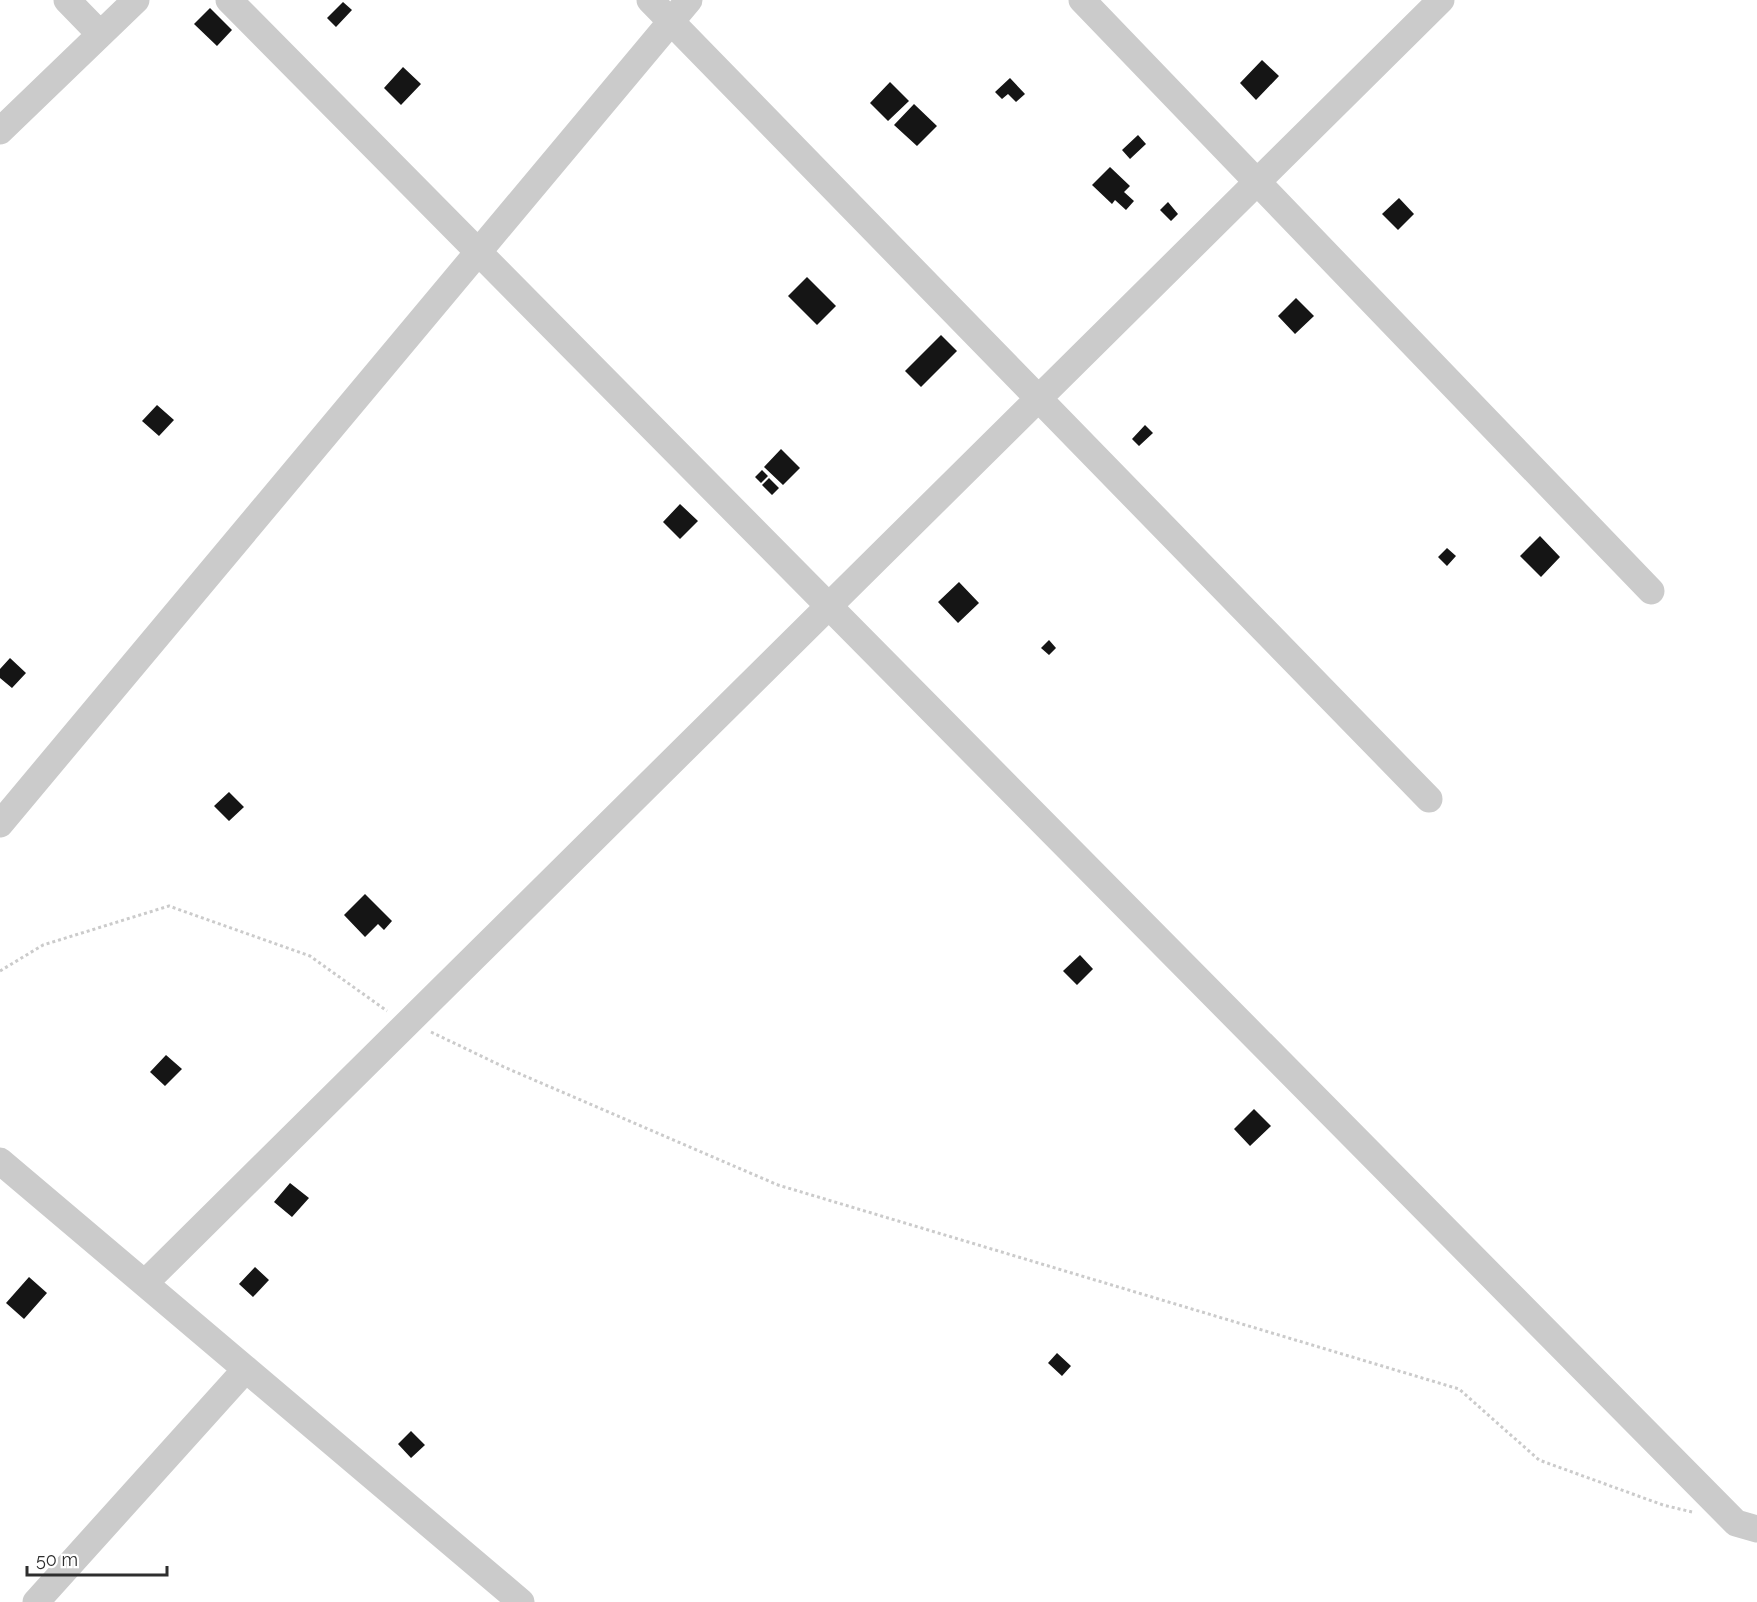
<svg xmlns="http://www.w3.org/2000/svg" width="1757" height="1602" font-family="Raleway,sans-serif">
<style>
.building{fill:#151515}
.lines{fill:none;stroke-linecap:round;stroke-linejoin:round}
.path{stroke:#cbcbcb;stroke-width:3;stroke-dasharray:3 3;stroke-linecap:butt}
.minor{stroke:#cbcbcb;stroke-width:27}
</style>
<rect width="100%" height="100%" fill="#fff"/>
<path class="building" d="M343 2 352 10 336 27 327 18Z
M210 8 232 30 217 46 194 24Z
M1262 60 1279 76 1256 100 1240 83Z
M403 67 421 84 401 105 384 88Z
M1010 78 1025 94 1016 102 1008 94 1002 99 995 92Z
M890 82 909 101 888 121 870 103Z
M914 104 937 126 917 146 894 125Z
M1138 135 1146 144 1130 159 1122 150Z
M1110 167 1130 186 1124 192 1134 201 1126 210 1115 200 1112 204 1092 185Z
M1399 198 1414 214 1398 230 1382 214Z
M1168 202 1178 214 1171 221 1160 210Z
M807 277 836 306 817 325 788 296Z
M1296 298 1314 316 1295 334 1278 316Z
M941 335 957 351 921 387 905 371Z
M157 405 174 420 159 436 142 421Z
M1145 425 1153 433 1139 446 1132 439Z
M781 449 800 468 783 485 764 467Z
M762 470 768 476 761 483 755 477Z
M769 478 779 488 772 495 762 485Z
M680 504 698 521 680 539 663 522Z
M1540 536 1560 557 1541 577 1520 556Z
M1447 548 1456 556 1447 566 1438 557Z
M959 582 979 603 958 623 938 602Z
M1049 640 1056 648 1049 655 1041 648Z
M10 658 26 673 12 688 0 678V669Z
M229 792 244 807 229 821 214 806Z
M365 894 392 921 384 930 378 924 365 937 344 915Z
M1080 955 1093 969 1077 985 1063 971Z
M166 1055 182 1069 165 1086 150 1072Z
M1254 1109 1271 1126 1250 1146 1234 1129Z
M290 1183 309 1198 292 1217 274 1202Z
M255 1267 269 1280 253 1297 239 1284Z
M29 1277 47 1293 24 1319 6 1303Z
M1057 1353 1071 1366 1062 1376 1048 1363Z
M411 1431 425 1445 411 1458 398 1444Z"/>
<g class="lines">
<path class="path" d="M0 971 43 945 169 906 310 956 387 1011
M431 1032 504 1067 778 1185 1459 1389 1539 1460 1663 1505 1692 1512"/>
<path class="minor" d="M67 0 100 34
M229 0 1736 1523 1757 1529
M650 0 1429 799
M1082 0 1651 591
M0 131 136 0
M0 824 689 0
M0 1161 521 1602
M145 1283 1441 0
M36 1602 246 1369"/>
</g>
<path d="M27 1566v9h140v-9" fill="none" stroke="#2e2e2e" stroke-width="3"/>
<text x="36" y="1566" font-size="18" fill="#2e2e2e" stroke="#ffffff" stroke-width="4.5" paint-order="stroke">50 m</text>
</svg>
